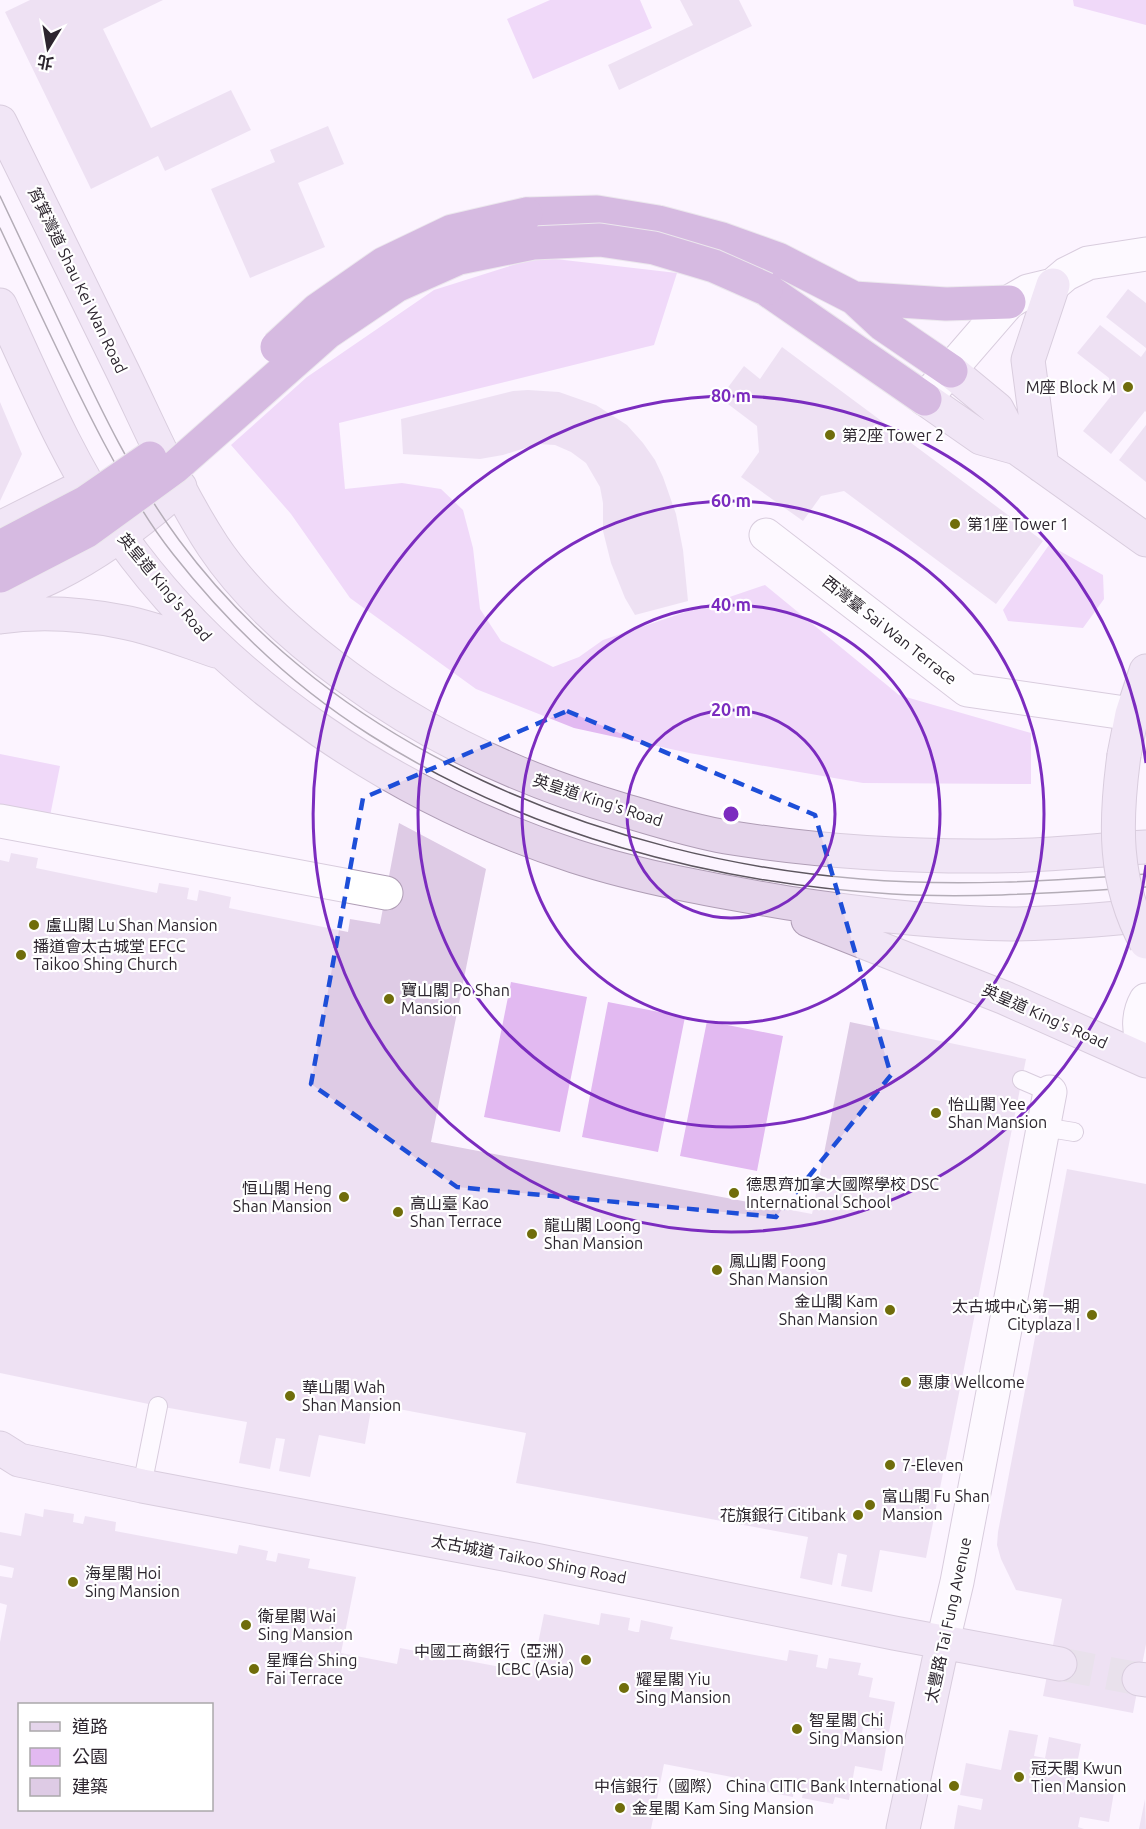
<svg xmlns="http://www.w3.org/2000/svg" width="1146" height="1829" font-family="Ubuntu,'Noto Sans TC',sans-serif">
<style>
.green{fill:#e2b9f1}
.building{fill:#decbe5;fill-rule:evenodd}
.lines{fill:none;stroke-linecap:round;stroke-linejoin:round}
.secondary-tunnel{stroke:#d2cbd5;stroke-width:33;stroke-dasharray:33 16;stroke-linecap:butt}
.lane-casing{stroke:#af9db5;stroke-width:20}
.street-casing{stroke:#af9db5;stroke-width:35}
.secondary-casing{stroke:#af9db5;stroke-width:35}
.highway-casing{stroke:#d9d8d9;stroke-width:35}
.lane{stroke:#fff;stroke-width:18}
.street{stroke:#fff;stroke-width:33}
.secondary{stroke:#e5d5eb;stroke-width:33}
.highway{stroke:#a973bc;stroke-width:33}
.tram{stroke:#5d565f;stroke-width:1.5}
.secondary-bridge-casing{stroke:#af9db5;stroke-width:35;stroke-linecap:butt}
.highway-bridge-casing{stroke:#d9d8d9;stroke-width:35;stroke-linecap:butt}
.secondary-bridge{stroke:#e5d5eb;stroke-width:33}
.highway-bridge{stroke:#a973bc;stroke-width:33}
.marked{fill:none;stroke:#1d4ed8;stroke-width:4.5;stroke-dasharray:12 8;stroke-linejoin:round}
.ring{fill:none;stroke:#7b2cbf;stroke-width:3}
.poi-dot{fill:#706d0b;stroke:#fff;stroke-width:2}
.labels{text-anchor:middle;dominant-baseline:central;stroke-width:4.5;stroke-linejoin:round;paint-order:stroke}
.street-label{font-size:16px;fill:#2c252e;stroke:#fff}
.poi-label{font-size:16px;fill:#2c252e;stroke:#fff;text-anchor:start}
.centre{fill:#7b2cbf;stroke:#fff;stroke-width:3}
.ring-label{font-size:18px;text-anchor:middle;font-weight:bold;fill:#7b2cbf;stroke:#fff;stroke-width:4.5;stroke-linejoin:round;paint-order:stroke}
</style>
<rect width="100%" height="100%" fill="#fcf4ff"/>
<path class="green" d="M550 0H640L652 28 533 79 507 19Z
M1073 0H1146V25L1074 6Z
M538 257 677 273 654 345 339 423 345 489 402 483 441 489 463 510 473 548 480 609 501 641 553 667 579 657 603 640 765 585 899 695 1031 733V784L863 783 689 753 574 728 476 689 350 598 291 514 231 445 307 377 434 290Z
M1049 545 1103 575 1104 599 1083 628 1008 621 1003 610Z
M0 754 60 766 49 821 0 811Z
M511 982 587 997 560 1132 484 1117Z
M608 1002 685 1017 658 1152 582 1137Z
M707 1021 783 1036 757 1171 680 1156Z"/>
<path class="building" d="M30 0H163L103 29 151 128 231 90 251 130 165 171 158 156 91 189 5 12Z
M680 0H739L752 26 619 90 608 65 693 25Z
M328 126 344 164 298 183 325 247 250 278 211 189 275 162 270 150Z
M1128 289 1146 303V348L1106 317Z
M1100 325 1141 357 1146 350V412L1145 411 1111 454 1083 431 1111 396 1109 378 1077 353Z
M782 347 1043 541 996 604 844 491 821 496 803 521 741 477 759 452 757 426 720 398 744 366 760 379Z
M528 390 559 392 596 405 627 425 643 443 655 460 663 477 676 514 683 550 688 601 635 615 625 598 611 563 603 531V503L600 487 586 463 571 452 555 445 538 444 503 455 480 459 403 454 401 419 513 391Z
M0 402 22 454 0 501Z
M1146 425V482L1119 460Z
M399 823 486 869 431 1142 812 1214 850 1022 1026 1059 926 1558 880 1550 872 1592 841 1586 847 1555 838 1553 832 1585 800 1578 808 1537 516 1483 526 1433 372 1404 365 1444 319 1435 310 1477 279 1471 285 1439 276 1438 270 1469 239 1463 247 1422 158 1406 0 1373V860L9 862 11 853 38 858 36 868 157 893 159 883 189 888 187 899 197 901 199 890 231 897 229 908 348 932 350 919 380 924Z
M1067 1169 1146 1184V1644L1133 1713 1043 1696 1062 1599 1016 1590 1001 1559 997 1545 998 1532Z
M44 1509 74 1514 73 1522 83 1524 85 1516 116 1522 115 1531 237 1554 239 1545 268 1551 266 1560 276 1562 278 1553 310 1559 308 1568 356 1577 341 1653 397 1664 400 1648 532 1673 544 1614 599 1625 601 1613 630 1618 628 1630 636 1632H639L641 1620 673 1627 670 1639 787 1661 789 1650 818 1655 816 1667 827 1669 829 1658 861 1663 858 1675 873 1678 869 1697 895 1702 889 1732 863 1727 861 1738 887 1743 882 1771 855 1766 849 1800 835 1797 833 1804 802 1798 803 1791 794 1789 793 1797 762 1791 763 1783 664 1764 651 1829H0V1642L7 1605 0 1603V1576L12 1578 14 1568 0 1565V1532L21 1536 25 1513 43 1517ZM20 1704H212V1810H20Z
M1009 1730 1038 1735 1034 1756 1045 1758 1049 1737 1081 1744 1073 1784 1114 1792 1109 1822 1080 1817 1078 1827 1084 1829H954L958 1805 981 1810 983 1799 960 1795 966 1763 1001 1770Z
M1145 1799 1146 1829H1139Z"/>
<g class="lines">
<path class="secondary-tunnel" d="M1060 1664 1139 1679"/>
<defs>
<path id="lane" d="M1022 1080 1050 1092
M1043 1127 1074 1132
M142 1486 158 1406"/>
<path id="street" d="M925 399 1009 302 1028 291 1053 285 1066 274 1088 263 1146 254
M766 535 967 690 1132 714
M0 821 386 893
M1146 1000C1138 1014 1137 1033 1146 1047
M943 1641 957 1582 1050 1092"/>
<path id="secondary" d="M0 122C41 205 82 288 123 372 151 430 177 491 213 546 247 597 298 641 347 677 430 738 525 781 623 810 657 820 691 831 726 837 814 851 906 857 996 856 1046 856 1096 850 1146 847
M0 305C36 383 70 465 120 536 227 687 399 799 574 856 642 878 717 891 788 903 862 914 937 923 1012 924 1057 924 1102 919 1146 916
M951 371 997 409 1017 448
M925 399 981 438 1017 448 1146 540
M1042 466 1028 360 1053 285
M0 528 70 493
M0 599C18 591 37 584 55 575 101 552 142 521 180 487
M0 617C41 611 83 614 123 622 155 628 186 641 216 651
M1124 755 1132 714 1146 671
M808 920 1005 998 1146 1061
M0 1448 19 1460 142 1486 535 1560 894 1633 1060 1664
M1139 1679 1146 1680
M903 1829 943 1641"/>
<path id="highway" d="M526 214 597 212 658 222 722 239 778 259 854 298 882 324 951 371
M766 289 925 399
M854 298 946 304 1009 302"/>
</defs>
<use href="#lane" class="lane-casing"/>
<use href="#street" class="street-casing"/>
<use href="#secondary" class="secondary-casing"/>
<use href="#highway" class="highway-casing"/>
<use href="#lane" class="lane"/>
<use href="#street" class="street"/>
<use href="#secondary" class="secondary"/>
<use href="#highway" class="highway"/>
<path class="tram" d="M0 196C23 245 46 293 69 342 101 410 134 479 179 540 334 750 607 859 861 879 956 887 1051 881 1146 874
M0 228C34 300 67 373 104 443 125 482 146 520 173 554 228 624 294 687 370 735 525 834 710 883 892 894 977 899 1062 892 1146 887"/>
<defs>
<path id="secondary-bridge" d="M1124 755C1115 821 1113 882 1146 942"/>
<path id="highway-bridge" d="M277 347 317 310 383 264 452 231 526 214
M0 547 86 502 150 458
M0 576 87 531 175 467 328 332 396 286 459 258 533 243 600 240 654 248 714 266 766 289"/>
</defs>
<use href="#secondary-bridge" class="secondary-bridge-casing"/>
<use href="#highway-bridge" class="highway-bridge-casing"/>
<use href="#secondary-bridge" class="secondary-bridge"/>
<use href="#highway-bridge" class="highway-bridge"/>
</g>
<path d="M0 0H1146V1829H0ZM567 711 815 815 891 1075 776 1217 457 1187 311 1084 363 798Z" fill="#fcf4ff" fill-opacity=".55" fill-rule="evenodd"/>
<path class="marked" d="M567 711 815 815 891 1075 776 1217 457 1187 311 1084 363 798Z"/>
<g class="ring">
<circle cx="731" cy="814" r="104"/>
<circle cx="731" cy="814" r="209"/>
<circle cx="731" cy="814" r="313"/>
<path d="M1146 865A418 418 0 1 1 1146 763"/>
</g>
<g class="poi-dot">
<circle cx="1128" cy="387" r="6"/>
<circle cx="830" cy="435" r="6"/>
<circle cx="955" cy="524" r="6"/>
<circle cx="34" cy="925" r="6"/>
<circle cx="21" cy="955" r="6"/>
<circle cx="389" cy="999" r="6"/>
<circle cx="936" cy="1113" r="6"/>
<circle cx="734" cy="1193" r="6"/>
<circle cx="344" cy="1197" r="6"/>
<circle cx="398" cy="1212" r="6"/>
<circle cx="532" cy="1234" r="6"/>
<circle cx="717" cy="1270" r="6"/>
<circle cx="890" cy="1310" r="6"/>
<circle cx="1092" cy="1315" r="6"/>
<circle cx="906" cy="1382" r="6"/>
<circle cx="290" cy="1396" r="6"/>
<circle cx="890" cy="1465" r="6"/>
<circle cx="870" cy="1505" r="6"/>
<circle cx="858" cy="1515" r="6"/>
<circle cx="73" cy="1582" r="6"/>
<circle cx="246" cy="1625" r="6"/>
<circle cx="586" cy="1660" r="6"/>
<circle cx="254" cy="1669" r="6"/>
<circle cx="624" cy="1688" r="6"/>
<circle cx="797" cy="1729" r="6"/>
<circle cx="1019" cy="1777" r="6"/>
<circle cx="954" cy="1786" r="6"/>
<circle cx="620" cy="1808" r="6"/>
</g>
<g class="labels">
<g class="street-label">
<text transform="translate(78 280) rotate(64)">筲箕灣道 Shau Kei Wan Road</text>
<text transform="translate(165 587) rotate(50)">英皇道 King's Road</text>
<text transform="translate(890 630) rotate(38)">西灣臺 Sai Wan Terrace</text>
<text transform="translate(598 800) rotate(18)">英皇道 King's Road</text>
<text transform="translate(1045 1016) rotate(24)">英皇道 King's Road</text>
<text transform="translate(529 1559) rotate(11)">太古城道 Taikoo Shing Road</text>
<text transform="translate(948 1620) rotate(-78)">太豐路 Tai Fung Avenue</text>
</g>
<g class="poi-label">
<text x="1116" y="387" text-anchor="end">M座 Block M</text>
<text x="842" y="435">第2座 Tower 2</text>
<text x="967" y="524">第1座 Tower 1</text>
<text x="46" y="925">盧山閣 Lu Shan Mansion</text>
<text x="33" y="946">播道會太古城堂 EFCC<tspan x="33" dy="18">Taikoo Shing Church</tspan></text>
<text x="401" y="990">寶山閣 Po Shan<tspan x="401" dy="18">Mansion</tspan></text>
<text x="948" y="1104">怡山閣 Yee<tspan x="948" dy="18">Shan Mansion</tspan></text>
<text x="746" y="1184">德思齊加拿大國際學校 DSC<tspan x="746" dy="18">International School</tspan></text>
<text x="332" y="1188" text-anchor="end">恒山閣 Heng<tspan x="332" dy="18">Shan Mansion</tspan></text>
<text x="410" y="1203">高山臺 Kao<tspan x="410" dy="18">Shan Terrace</tspan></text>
<text x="544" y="1225">龍山閣 Loong<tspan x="544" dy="18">Shan Mansion</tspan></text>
<text x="729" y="1261">鳳山閣 Foong<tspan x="729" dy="18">Shan Mansion</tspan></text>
<text x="878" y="1301" text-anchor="end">金山閣 Kam<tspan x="878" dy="18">Shan Mansion</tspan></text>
<text x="1080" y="1306" text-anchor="end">太古城中心第一期<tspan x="1080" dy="18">Cityplaza I</tspan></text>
<text x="918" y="1382">惠康 Wellcome</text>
<text x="302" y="1387">華山閣 Wah<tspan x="302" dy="18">Shan Mansion</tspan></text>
<text x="902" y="1465">7-Eleven</text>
<text x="882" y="1496">富山閣 Fu Shan<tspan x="882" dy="18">Mansion</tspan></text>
<text x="846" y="1515" text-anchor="end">花旗銀行 Citibank</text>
<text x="85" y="1573">海星閣 Hoi<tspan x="85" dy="18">Sing Mansion</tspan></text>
<text x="258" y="1616">衛星閣 Wai<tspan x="258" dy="18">Sing Mansion</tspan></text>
<text x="574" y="1651" text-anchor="end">中國工商銀行（亞洲）<tspan x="574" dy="18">ICBC (Asia)</tspan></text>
<text x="266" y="1660">星輝台 Shing<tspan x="266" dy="18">Fai Terrace</tspan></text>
<text x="636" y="1679">耀星閣 Yiu<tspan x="636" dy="18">Sing Mansion</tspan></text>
<text x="809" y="1720">智星閣 Chi<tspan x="809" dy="18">Sing Mansion</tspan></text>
<text x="1031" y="1768">冠天閣 Kwun<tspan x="1031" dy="18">Tien Mansion</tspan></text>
<text x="942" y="1786" text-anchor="end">中信銀行（國際） China CITIC Bank International</text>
<text x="632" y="1808">金星閣 Kam Sing Mansion</text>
</g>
</g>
<circle cx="731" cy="814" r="9" class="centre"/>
<g class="ring-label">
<text x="731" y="402">80 m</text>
<text x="731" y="507">60 m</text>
<text x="731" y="611">40 m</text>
<text x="731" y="716">20 m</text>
</g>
<rect x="18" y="1703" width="195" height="108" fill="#ffffff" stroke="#aba8ab" stroke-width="1.5"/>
<rect x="30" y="1722" width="30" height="9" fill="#e5d5eb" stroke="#aba8ab" stroke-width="1.5"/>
<text x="72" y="1733" font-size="18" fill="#2c252e">道路</text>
<rect x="30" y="1748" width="30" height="18" fill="#e2b9f1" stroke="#aba8ab" stroke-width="1.5"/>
<text x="72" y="1763" font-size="18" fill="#2c252e">公園</text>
<rect x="30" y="1778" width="30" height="18" fill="#decbe5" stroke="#aba8ab" stroke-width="1.5"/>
<text x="72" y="1793" font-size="18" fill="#2c252e">建築</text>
<g transform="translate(48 48) rotate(191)" stroke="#ffffff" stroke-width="4.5" paint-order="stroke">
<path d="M0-4.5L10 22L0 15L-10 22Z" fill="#2c252e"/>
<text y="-9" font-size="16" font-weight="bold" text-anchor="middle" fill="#2c252e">北</text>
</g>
</svg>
